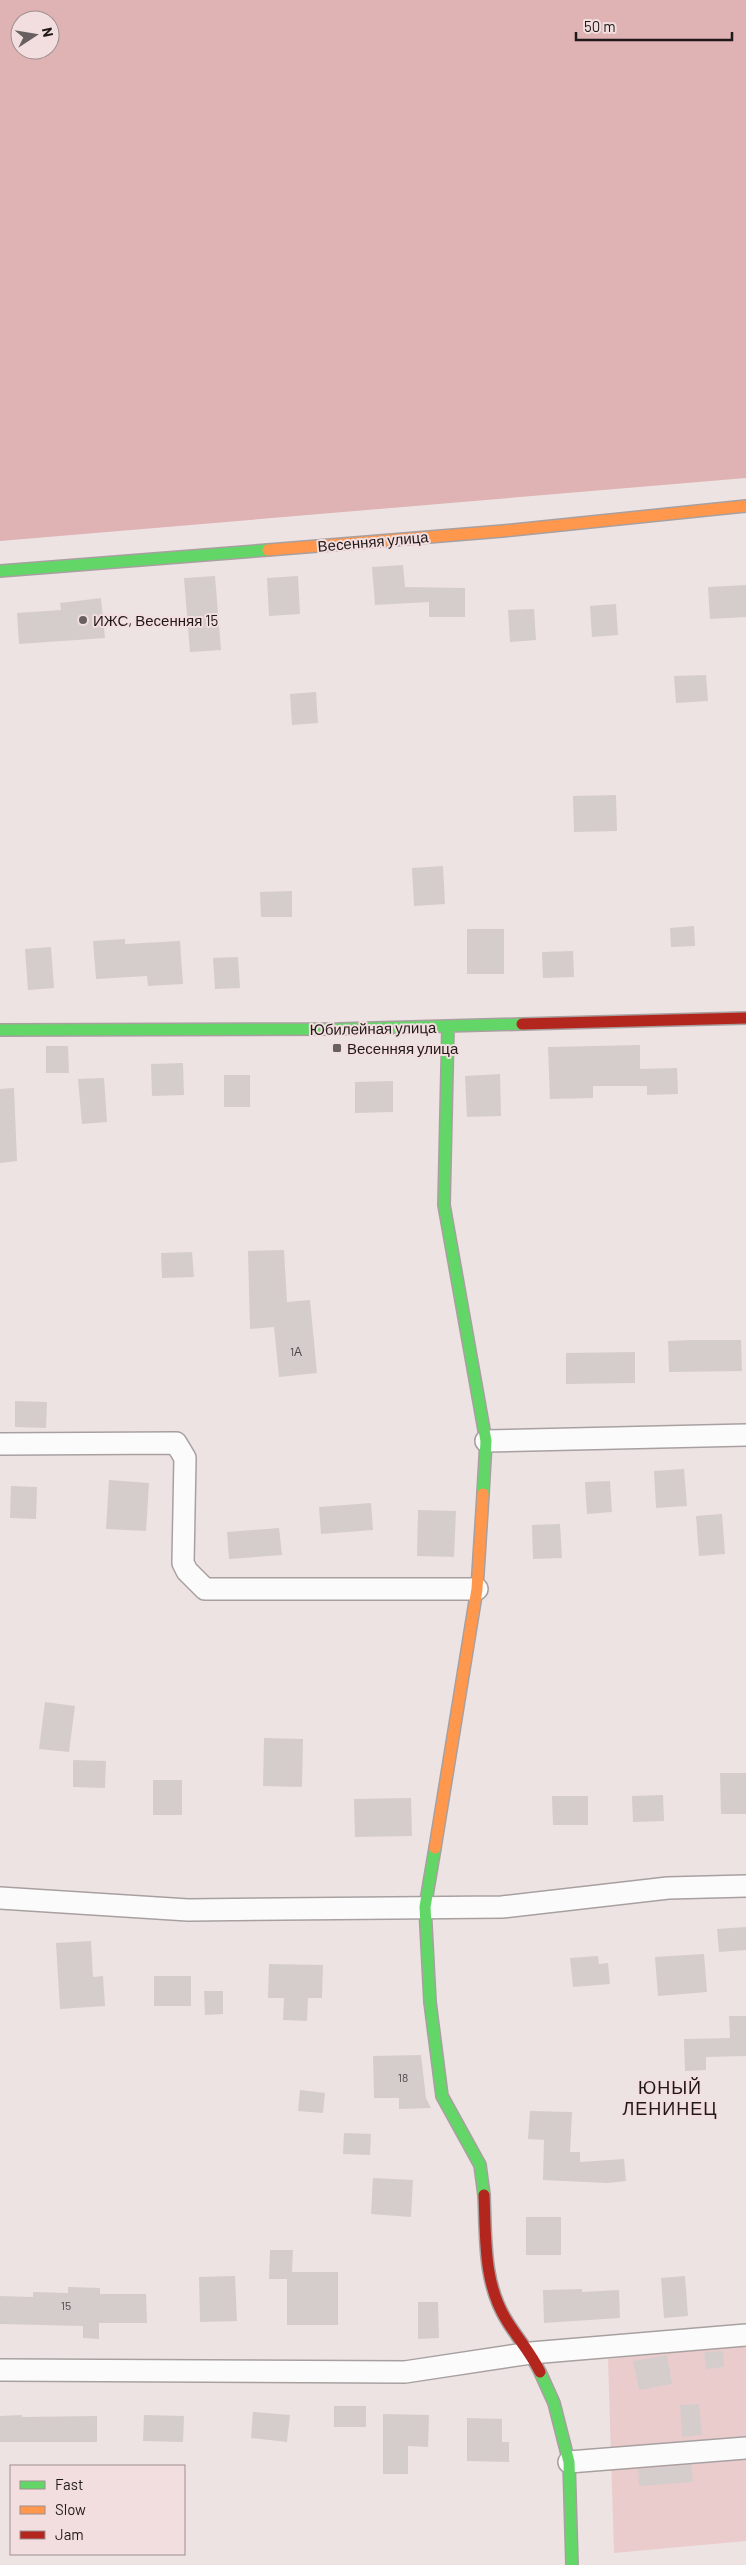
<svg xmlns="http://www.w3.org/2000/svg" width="746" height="2565" font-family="Barlow,sans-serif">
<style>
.green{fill:#ebcccd}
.forest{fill:#dfb2b4;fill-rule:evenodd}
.building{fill:#d5cccc}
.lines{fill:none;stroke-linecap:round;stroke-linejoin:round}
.street-casing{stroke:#a8a0a0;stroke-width:24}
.fast-casing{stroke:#a8a0a0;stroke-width:14}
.slow-casing{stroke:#a8a0a0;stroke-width:14}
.jam-casing{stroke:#a8a0a0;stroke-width:14}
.street{stroke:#fcfbfb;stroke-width:21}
.fast{stroke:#63d668;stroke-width:11}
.slow{stroke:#ff974d;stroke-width:11}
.jam{stroke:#b3261e;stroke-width:11}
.poi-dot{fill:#686060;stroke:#f3dedf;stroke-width:2}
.labels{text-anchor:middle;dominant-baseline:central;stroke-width:4;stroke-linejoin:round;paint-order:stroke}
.number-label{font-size:12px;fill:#4e4747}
.street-label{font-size:15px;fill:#201919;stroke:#f3dedf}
.poi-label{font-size:15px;fill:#201919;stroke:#f3dedf;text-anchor:start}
.quarter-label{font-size:18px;letter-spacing:1px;fill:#201919;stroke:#f3dedf}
</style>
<rect width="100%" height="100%" fill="#eee3e3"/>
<path class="green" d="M746 2345V2541L614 2553 608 2359Z"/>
<path class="forest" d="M0 0H746V478L0 541ZM20 20H50V50H20Z"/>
<path class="building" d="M403 565 405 587 465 588V617H429V602L375 605 372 567Z
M215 576 221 650 190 652 184 578Z
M298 576 300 614 269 616 267 578Z
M746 585V617L710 619 708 587Z
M101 598 105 638 19 644 17 613 61 610 60 603Z
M616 604 618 635 592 637 590 606Z
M534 609 536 640 510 642 508 610Z
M706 675 708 701 676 703 674 676Z
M316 692 318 723 292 725 290 694Z
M616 795 617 831 574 832 573 796Z
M443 866 445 904 414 906 412 868Z
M292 891V917H261L260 892Z
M694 926 695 946 671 947 670 928Z
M467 929H504V974H467Z
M125 939V944L180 941 183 984 148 986 147 976 96 979 93 941Z
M51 947 54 988 28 990 25 949Z
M573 951 574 977 543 978 542 952Z
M238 957 240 988 215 989 213 958Z
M640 1045V1069L677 1068 678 1094 647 1095V1086H593V1098L550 1099 548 1047Z
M46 1046H68L69 1073H46Z
M183 1063 184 1095 152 1096 151 1064Z
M500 1074 501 1116 467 1117 465 1076Z
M224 1075H250V1107H224Z
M104 1078 107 1122 82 1124 78 1079Z
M393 1081V1112L355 1113V1082Z
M14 1088 17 1161 0 1163V1089Z
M284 1250 287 1302 310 1300 317 1373 279 1377 274 1327 250 1329 248 1251Z
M192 1252 194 1277 162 1278 161 1253Z
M694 1340H741L742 1371 669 1372 668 1341Z
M635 1352V1383L566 1384V1353Z
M15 1401 47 1402 46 1428 15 1427Z
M684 1469 687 1506 656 1508 654 1471Z
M109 1480 149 1483 146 1531 106 1529Z
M610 1481 612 1512 587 1514 585 1482Z
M11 1486 37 1487 36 1519 10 1518Z
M371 1503 373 1530 321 1534 319 1507Z
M418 1510 456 1511 454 1557 417 1556Z
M722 1514 725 1554 699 1556 696 1516Z
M560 1524 562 1558 533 1559 532 1525Z
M279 1528 282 1555 229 1559 227 1532Z
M45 1702 75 1706 69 1752 39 1749Z
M264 1738 303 1739 302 1787 263 1786Z
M73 1760 106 1761 105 1788 73 1787Z
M720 1773H746V1814H721Z
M153 1780H182V1815H153Z
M663 1795 664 1821 633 1822 632 1796Z
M552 1796H588V1825H553Z
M411 1798 412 1836 355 1837 354 1799Z
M746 1927V1950L719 1952 717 1929Z
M91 1941 93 1977 103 1976 105 2006 60 2009 56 1943Z
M704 1954 707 1992 658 1996 655 1957Z
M598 1956 599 1964 608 1963 610 1984 573 1987 570 1958Z
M269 1964 323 1965 322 1998H308L307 2021 283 2020 284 1998H268Z
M154 1976H191V2006H154Z
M204 1991H223V2014L205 2015Z
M729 2016H746V2056L706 2057V2070L685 2071 684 2039 730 2038Z
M421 2055 426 2098 431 2108 399 2109V2098H374L373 2056Z
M300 2090 325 2093 323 2113 298 2111Z
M530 2111 572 2112 570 2152H580V2162L624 2159 626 2181 607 2183 543 2180 544 2140 528 2139Z
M344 2133 371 2134 370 2155 343 2154Z
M373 2178 413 2180 411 2217 371 2214Z
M526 2217H561V2255H526Z
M270 2250H293L292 2272H338V2325H287V2279H269Z
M235 2276 237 2321 200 2322 199 2277Z
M685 2276 688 2316 664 2318 661 2278Z
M68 2287 100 2288V2294H146L147 2323H99V2339L83 2338V2326L0 2324V2296L33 2297V2292L68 2293Z
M582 2289V2292L619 2290 620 2318 544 2323 543 2290Z
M418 2302H438L439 2338 418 2339Z
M723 2351 724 2367 706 2369 704 2352Z
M667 2355 672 2384 639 2390 633 2361Z
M699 2404 702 2435 682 2437 680 2405Z
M334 2406H366V2427H334Z
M253 2412 290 2415 287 2442 251 2438Z
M383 2414 429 2415 428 2447 408 2446V2474H383Z
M22 2415V2417L97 2416V2442H0V2416Z
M144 2415 184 2416 183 2442 143 2441Z
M467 2418 502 2419V2442H509V2462L467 2461Z
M691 2465 693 2482 639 2486 638 2469Z"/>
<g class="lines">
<defs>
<path id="street" d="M486 1441 746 1435
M0 1444 176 1443 185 1458 183 1563 187 1571 205 1589H477
M0 1898 188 1910 502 1907 668 1888 746 1886
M0 2370 405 2372 531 2353 746 2335
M569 2462 746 2448"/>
<path id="fast" d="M0 571 268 550
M448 1026 444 1205 486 1441 483 1494
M0 1030 338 1029 522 1024
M435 1848 425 1907 430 2002 442 2096 480 2165 484 2195
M540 2372 554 2403 569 2462 572 2565"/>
<path id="slow" d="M268 550 503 531 746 506
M435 1848 477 1589 483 1494"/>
<path id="jam" d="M522 1024 746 1018
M484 2195C486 2238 483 2283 507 2321 518 2339 531 2353 540 2372"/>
</defs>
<use href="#street" class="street-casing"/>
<use href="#fast" class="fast-casing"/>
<use href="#slow" class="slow-casing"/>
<use href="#jam" class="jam-casing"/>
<use href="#street" class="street"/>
<use href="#fast" class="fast"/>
<use href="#slow" class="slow"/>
<use href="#jam" class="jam"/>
</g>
<g class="poi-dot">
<circle cx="83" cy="620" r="5"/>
<rect x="332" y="1043" width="10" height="10" rx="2.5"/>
</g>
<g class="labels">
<g class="number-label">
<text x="296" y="1351">1А</text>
<text x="403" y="2077">18</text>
<text x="66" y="2305">15</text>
</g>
<g class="street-label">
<text transform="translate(373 541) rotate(-5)">Весенняя улица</text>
<text transform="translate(373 1028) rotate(-1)">Юбилейная улица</text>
</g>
<g class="poi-label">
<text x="93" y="620">ИЖС, Весенняя 15</text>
<text x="347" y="1048">Весенняя улица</text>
</g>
<g class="quarter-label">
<text x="670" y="2087">ЮНЫЙ<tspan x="670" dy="21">ЛЕНИНЕЦ</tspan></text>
</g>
</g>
<rect x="10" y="2465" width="175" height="90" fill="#f3dedf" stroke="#9f8f90"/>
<rect x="20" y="2481" width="25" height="8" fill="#63d668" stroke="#9f8f90"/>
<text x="55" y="2490" font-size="15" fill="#201919">Fast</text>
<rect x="20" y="2506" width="25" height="8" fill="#ff974d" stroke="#9f8f90"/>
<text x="55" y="2515" font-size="15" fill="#201919">Slow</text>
<rect x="20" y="2531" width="25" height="8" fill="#b3261e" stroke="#9f8f90"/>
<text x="55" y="2540" font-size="15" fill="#201919">Jam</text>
<g transform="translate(35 35) rotate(78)"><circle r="24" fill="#f3dedf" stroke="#9f8f90"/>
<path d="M0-4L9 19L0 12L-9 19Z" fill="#686060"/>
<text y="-8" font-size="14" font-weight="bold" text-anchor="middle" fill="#201919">N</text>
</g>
<path d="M576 32v8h156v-8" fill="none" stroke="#201919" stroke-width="2.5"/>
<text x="584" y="32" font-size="15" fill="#201919" stroke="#f3dedf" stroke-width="4" paint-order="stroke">50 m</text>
</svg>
